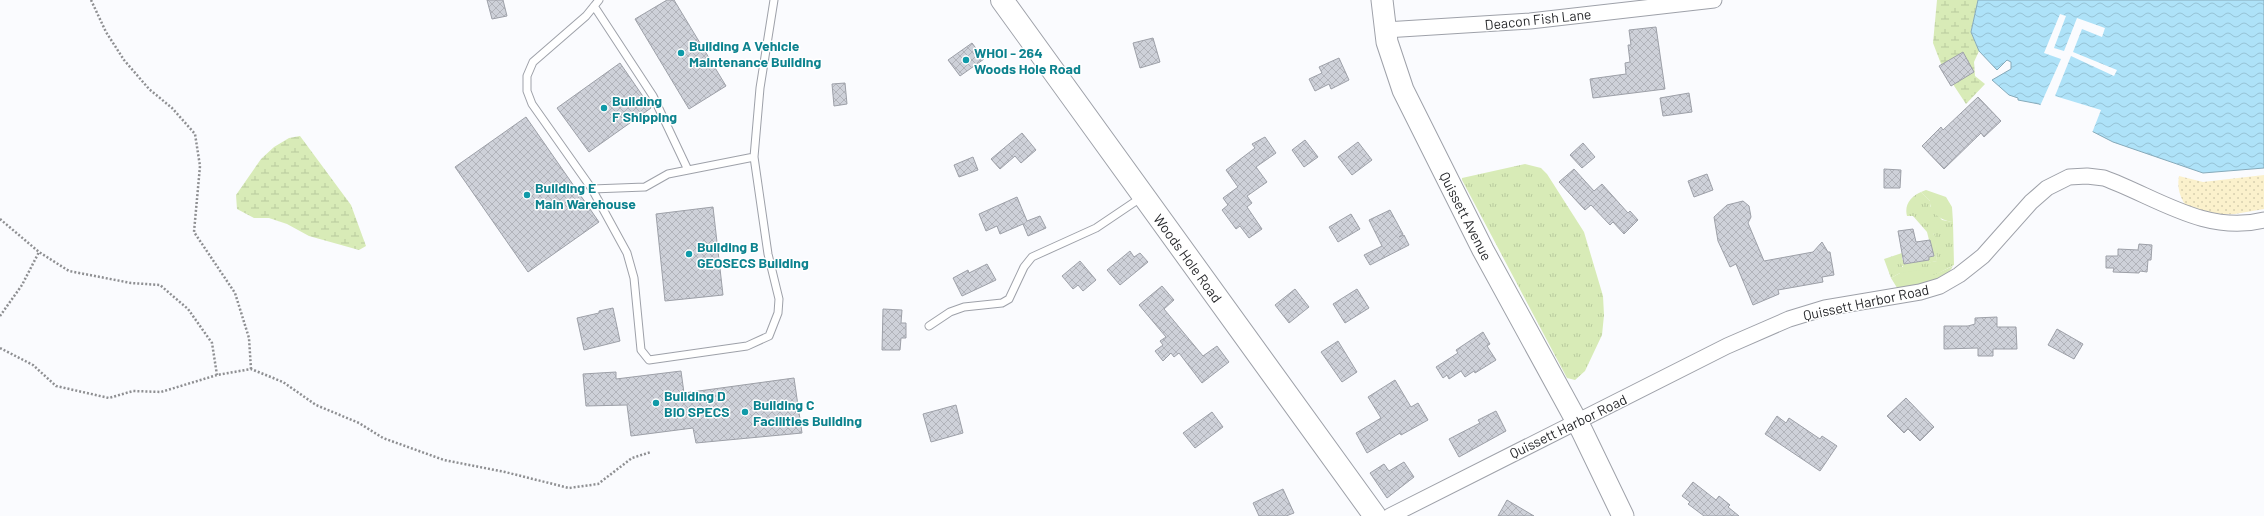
<svg xmlns="http://www.w3.org/2000/svg" width="2264" height="516" font-family="Barlow,sans-serif">
<style>
.grass{fill:url(#grass-tufts)}
.wetland{fill:url(#wetland-marsh)}
.sand{fill:url(#sand-dots)}
.garden{fill:#d8ebb7}
.water{fill:url(#water-waves);stroke:#86aaba}
.pier{fill:#fafbfe}
.building{fill:url(#building-cross-hatch);stroke:#9da0a8}
.lines{fill:none;stroke-linecap:round;stroke-linejoin:round}
.service-casing{stroke:#9ea1a9;stroke-width:9}
.minor-casing{stroke:#9ea1a9;stroke-width:17}
.secondary-casing{stroke:#9ea1a9;stroke-width:23}
.trunk-casing{stroke:#9ea1a9;stroke-width:24}
.path{stroke:#8e8f92;stroke-width:2.5;stroke-dasharray:2 2;stroke-linecap:butt}
.service{stroke:#fff;stroke-width:7}
.minor{stroke:#fff;stroke-width:15}
.secondary{stroke:#fff;stroke-width:21}
.trunk{stroke:#fff;stroke-width:22}
.culture-dot{fill:#0f9aa8;stroke:#fff;stroke-width:1.5}
.labels{text-anchor:middle;dominant-baseline:central;stroke-width:3;stroke-linejoin:round;paint-order:stroke}
.street-label{font-size:14px;fill:#27282b;stroke:#fff}
.culture-label{font-size:14px;font-weight:bold;fill:#0d838f;stroke:#fff;text-anchor:start}
</style>
<defs>
<pattern id="grass-tufts" width="24" height="20" patternUnits="userSpaceOnUse"><rect width="24" height="20" fill="#d8ebb7"/><path d="M3 7l-1-3M5 7V3M7 7l1-3M15 17l-1-3M17 17v-4M19 17l1-3" fill="none" stroke="#b9ca9e"/></pattern>
<pattern id="wetland-marsh" width="20" height="14" patternUnits="userSpaceOnUse"><rect width="20" height="14" fill="#d8ebb7"/><path d="M1 5h8M5 5V1M11 12h8M15 12V8" fill="none" stroke="#b9ca9e"/></pattern>
<pattern id="sand-dots" width="8" height="8" patternUnits="userSpaceOnUse"><rect width="8" height="8" fill="#fbf1cc"/><path d="M2 2h.1M6 6h.1" fill="none" stroke="#d7cfaf" stroke-width="1.8" stroke-linecap="round"/></pattern>
<pattern id="water-waves" width="16" height="10" patternUnits="userSpaceOnUse"><rect width="16" height="10" fill="#aee2f8"/><path d="M0 5q4-4 8 0t8 0" fill="none" stroke="#96c2d5"/></pattern>
<pattern id="building-cross-hatch" width="8" height="8" patternUnits="userSpaceOnUse"><rect width="8" height="8" fill="#ced1d9"/><path d="M0 0l8 8M0 8l8-8" fill="none" stroke="#b1b3ba"/></pattern>
</defs>
<rect width="100%" height="100%" fill="#fafbfe"/>
<path class="grass" d="M1525 164 1541 168 1547 174 1584 232 1603 296 1604 315 1602 335 1585 371 1575 380 1567 378 1462 180V178Z
M1921 192 1930 201V206L1942 220 1953 222 1954 265 1927 279 1900 273 1891 278 1884 259 1902 253V267L1937 261 1934 234 1927 232 1913 216H1907C1904 205 1911 196 1921 192Z"/>
<path class="wetland" d="M1937 0H1978L1971 32 1979 51 1974 62 1975 76 1985 84 1966 104 1943 69 1933 43Z
M300 136 351 205 366 246 359 250 309 236 287 224 269 218H254L237 209 236 195 261 159 274 147 289 138Z"/>
<path class="sand" d="M2264 175V209L2235 214 2194 216C2183 204 2176 192 2179 176L2203 182Z"/>
<path class="garden" d="M1926 190 1946 197 1952 207 1953 222C1942 221 1929 213 1930 201L1921 192Z
M1927 232H1932L1935 236 1937 261 1904 268 1900 263 1903 259 1904 264 1929 260V257L1933 256Z
M1953 266C1947 280 1913 287 1899 291L1891 278 1900 273 1920 270 1927 278Z"/>
<path class="water" d="M1978 0H2264V168L2203 173 2113 142 2039 104 2018 100V98L2009 95 1992 80 2011 69V62L2007 60 1997 70 1979 51 1971 32Z"/>
<path class="pier" d="M2060 14 2066 16 2054 48 2064 51 2077 18 2105 28 2102 37 2082 29 2073 52 2117 70 2114 76 2071 56 2055 96 2101 110 2092 133 2040 106 2061 59 2044 53Z"/>
<path class="building" d="M487 0H503L507 16 492 19Z
M667 0H674L726 86 689 109 635 19Z
M1656 27 1665 89 1593 98 1590 79 1626 74 1625 63 1630 62 1628 45H1631L1629 30Z
M1153 38 1160 62 1140 68 1133 43Z
M972 43 984 59 960 76 948 60Z
M1963 52 1974 72 1951 86 1939 66Z
M1339 58 1349 80 1331 89 1329 84 1315 91 1309 79 1322 73 1319 67Z
M620 63 651 108 589 152 557 108Z
M845 83 847 104 834 106 832 84Z
M1689 93 1692 112 1663 116 1660 98Z
M1978 97 2001 121 1984 137 1981 133 1944 169 1922 146 1941 127 1943 130Z
M526 117 599 222 528 272 455 167Z
M1022 133 1036 150 1021 163 1015 156 1000 169 991 159Z
M1265 137 1276 153 1256 167 1267 182 1247 196 1252 203 1247 207 1262 229 1249 238 1240 226 1236 229 1222 210 1228 205 1223 198 1238 187 1226 170 1255 148 1252 144Z
M1305 140 1318 157 1304 167 1292 150Z
M1358 142 1372 160 1352 175 1338 157Z
M1583 143 1595 157 1582 168 1570 155Z
M973 157 978 170 959 177 954 165Z
M1574 169 1594 191 1602 184 1628 213 1630 211 1638 220 1624 234 1613 222 1610 225 1591 205 1585 210 1559 182Z
M1884 169 1901 170 1900 188H1884Z
M1707 174 1713 190 1694 197 1688 181Z
M1017 197 1027 221 1040 216 1046 228 1028 236 1023 224 1000 234 997 226 986 231 979 214Z
M1743 201 1749 206 1751 217 1748 223 1764 261 1813 252 1822 242 1828 252H1830L1834 275 1822 277 1823 282 1778 290 1779 294 1753 305 1736 264 1730 267 1718 241 1714 217 1727 205Z
M713 207 723 295 665 301 656 214Z
M1390 210 1403 234 1399 237 1404 235 1409 245 1370 265 1364 255 1382 246 1369 220Z
M1351 214 1360 229 1338 242 1329 227Z
M1913 229 1916 242 1930 240 1934 256 1929 257V260L1904 264 1898 231Z
M2139 244 2152 245 2151 260H2148L2147 272 2140 271 2139 273 2113 272 2114 268H2106V256H2118V249L2138 250Z
M1130 251 1134 257 1140 253 1148 262 1120 285 1107 270Z
M1080 261 1096 280 1083 291 1078 285 1073 289 1062 276Z
M987 264 996 280 962 296 953 278 968 270 969 273Z
M1162 286 1174 300 1164 309 1203 356 1217 346 1229 362 1202 383 1179 353 1174 357 1171 353 1163 361 1155 351 1163 345 1160 341 1166 337 1139 305Z
M1295 289 1309 307 1289 323 1275 305Z
M1357 289 1369 308 1345 323 1333 304Z
M613 308 620 341 584 350 577 318 599 313V311Z
M883 309 902 310 901 323H906V338H901L900 350H882Z
M1997 317V327H2016L2017 349H1993V356H1978V348L1944 349V326H1968L1975 324V318Z
M2057 329 2083 344 2074 359 2048 345Z
M1483 332 1490 344 1487 346 1496 360 1475 373 1474 371 1465 377 1461 371 1449 379 1447 375 1443 378 1436 367 1458 353 1456 350Z
M1338 341 1357 372 1342 382 1321 352Z
M681 371 684 393 794 378 802 433 696 443 693 428 631 436 627 405 586 406 583 374 616 372V379Z
M1395 380 1411 407 1418 403 1428 420 1401 435 1400 433 1367 453 1356 433 1381 418 1368 397Z
M1906 398 1934 427 1920 441 1908 429 1904 433 1887 416Z
M956 405 963 433 931 442 923 414Z
M1496 411 1506 431 1459 457 1449 439 1480 423 1478 420Z
M1212 412 1223 427 1195 448 1183 433Z
M1777 416 1786 423 1789 418 1820 439 1822 436 1837 446 1820 471 1765 434Z
M1404 462 1414 477 1387 498 1370 473 1384 464 1389 471Z
M1693 482 1716 500 1719 496 1730 505 1728 507 1739 516H1704L1688 504 1690 502 1682 496Z
M1283 489 1294 513 1286 516H1259L1253 503Z
M1507 500 1534 516H1498Z"/>
<g class="lines">
<defs>
<path id="service" d="M594 6 653 96 688 170
M754 157 768 254 779 299 778 313 769 336 747 346 649 360 641 350 634 278 627 253 592 189 645 187 668 174 754 157 760 88 774 0
M592 189 532 104 527 91V76L533 62 586 16 599 0
M929 326 950 312 964 307 1002 303 1009 299 1024 267 1032 257 1096 228 1142 197"/>
<path id="minor" d="M1385 30 1530 21 1714 0
M1390 516 1727 346 1789 319 1825 308 1920 292 1940 286 1959 275 1983 256 2031 202 2047 188 2069 177 2087 176 2104 178C2156 197 2206 235 2264 220"/>
<path id="secondary" d="M1382 0 1387 42 1403 90 1483 250 1582 431 1623 516"/>
<path id="trunk" d="M1002 0 1375 516"/>
</defs>
<use href="#service" class="service-casing"/>
<use href="#minor" class="minor-casing"/>
<use href="#secondary" class="secondary-casing"/>
<use href="#trunk" class="trunk-casing"/>
<path class="path" d="M91 0 106 32 124 60 149 89 172 108 195 134 200 166 194 232 235 293 249 338 251 369
M0 219 39 252 69 271 131 283 160 285 188 309 212 343 217 375
M0 316 22 285 39 252
M0 348 33 365 56 386 109 398 133 391 161 392 217 375 251 369 283 382 316 405 359 423 383 438 444 460 505 472 569 488 598 484 632 458 651 452"/>
<use href="#service" class="service"/>
<use href="#minor" class="minor"/>
<use href="#secondary" class="secondary"/>
<use href="#trunk" class="trunk"/>
</g>
<g class="culture-dot">
<circle cx="681" cy="53" r="4"/>
<circle cx="966" cy="60" r="4"/>
<circle cx="604" cy="108" r="4"/>
<circle cx="527" cy="195" r="4"/>
<circle cx="689" cy="254" r="4"/>
<circle cx="656" cy="403" r="4"/>
<circle cx="745" cy="412" r="4"/>
</g>
<g class="labels">
<g class="street-label">
<text transform="translate(1538 19) rotate(-6)">Deacon Fish Lane</text>
<text transform="translate(1466 216) rotate(63)">Quissett Avenue</text>
<text transform="translate(1188 258) rotate(54)">Woods Hole Road</text>
<text transform="translate(1866 302) rotate(-12)">Quissett Harbor Road</text>
<text transform="translate(1568 426) rotate(-26)">Quissett Harbor Road</text>
</g>
<g class="culture-label">
<text x="689" y="45">Building A Vehicle<tspan x="689" dy="16">Maintenance Building</tspan></text>
<text x="974" y="52">WHOI - 264<tspan x="974" dy="16">Woods Hole Road</tspan></text>
<text x="612" y="100">Building<tspan x="612" dy="16">F Shipping</tspan></text>
<text x="535" y="187">Building E<tspan x="535" dy="16">Main Warehouse</tspan></text>
<text x="697" y="246">Building B<tspan x="697" dy="16">GEOSECS Building</tspan></text>
<text x="664" y="395">Building D<tspan x="664" dy="16">BIO SPECS</tspan></text>
<text x="753" y="404">Building C<tspan x="753" dy="16">Facilities Building</tspan></text>
</g>
</g>
</svg>
